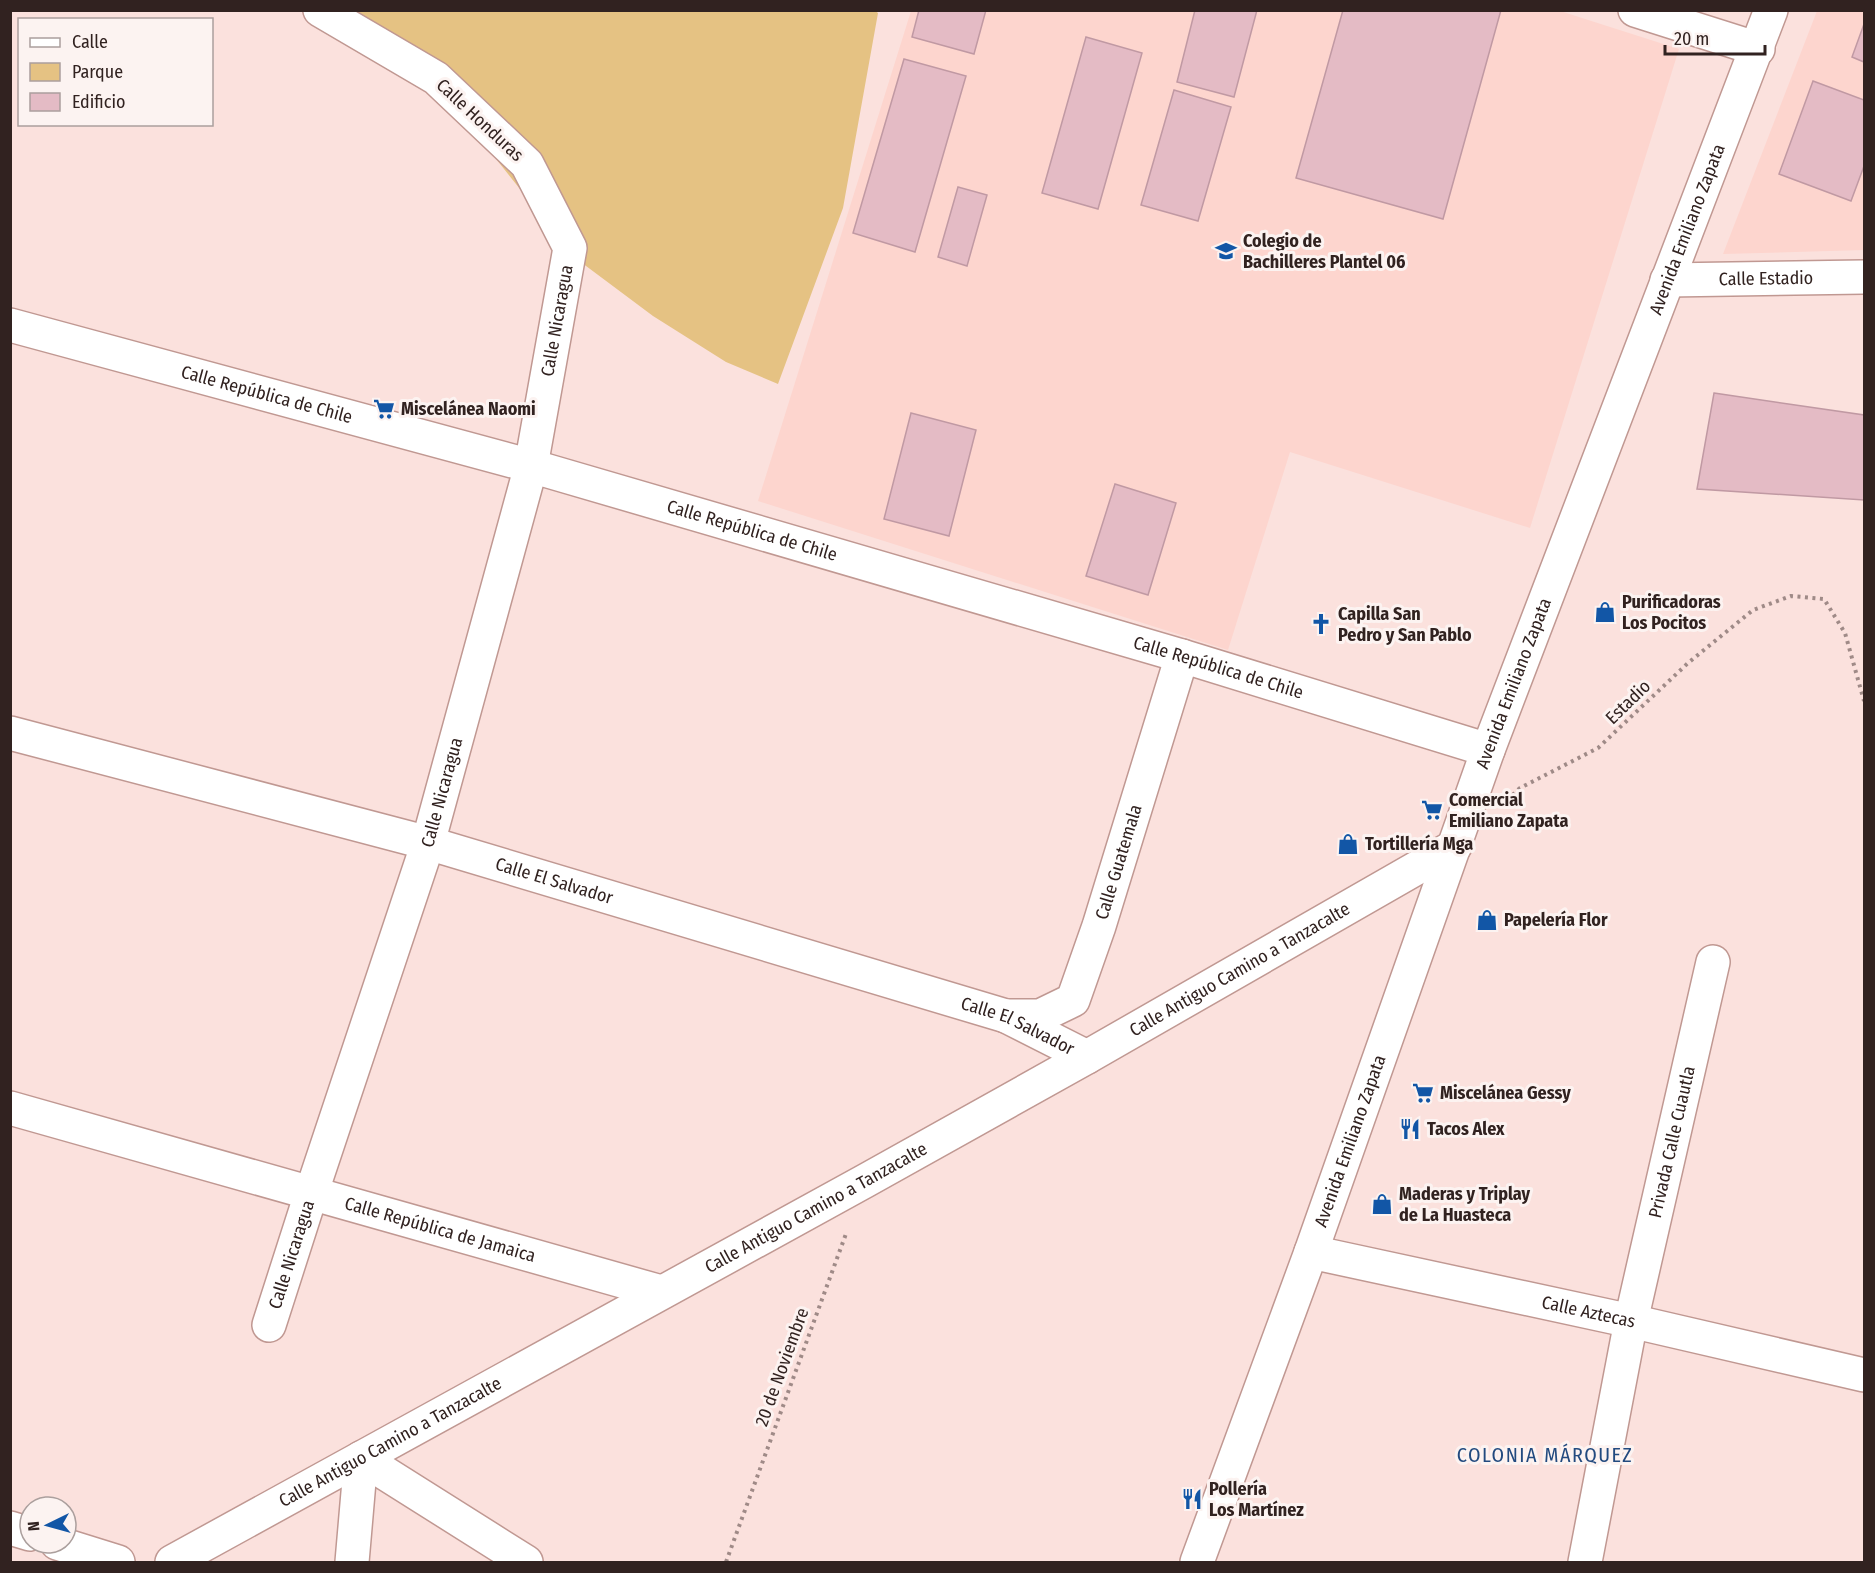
<svg xmlns="http://www.w3.org/2000/svg" width="1875" height="1573" font-family="'Fira Sans Condensed',sans-serif">
<style>
.built{fill:#fdd5ce}
.green{fill:#e5c283}
.building{fill:#e4bbc5;stroke:#c099a3;stroke-width:1.5}
.lines{fill:none;stroke-linecap:round;stroke-linejoin:round}
.street-casing{stroke:#c09892;stroke-width:36}
.secondary-casing{stroke:#c09892;stroke-width:36}
.path{stroke:#9f8a87;stroke-width:4;stroke-dasharray:3 4.5;stroke-linecap:butt}
.street{stroke:#fff;stroke-width:33}
.secondary{stroke:#fff;stroke-width:33}
.labels{text-anchor:middle;dominant-baseline:central;stroke-width:6;stroke-linejoin:round;paint-order:stroke}
.street-label{font-size:18px;fill:#312220;stroke:#fcf3f1}
.poi-label{font-size:18px;font-weight:bold;fill:#312220;stroke:#fcf3f1;text-anchor:start}
.neighbourhood-label{font-size:20px;letter-spacing:1.5px;fill:#224a7f;stroke:#fcf3f1}
</style>
<rect width="100%" height="100%" fill="#fbe1dd"/>
<path class="built" d="M1557 10 1679 49 1530 528 1290 452 1228 650 758 501 911 11Z
M1817 11H1864V250L1723 254Z"/>
<path class="green" d="M874 10 878 13 843 208 778 384 726 362 653 316 574 257 450 101 313 11Z"/>
<path class="building" d="M919 10H986L974 54 912 37Z
M1195 10H1257L1234 97 1177 82Z
M1343 10H1501L1443 219 1296 178Z
M1864 24V62L1852 57Z
M1086 37 1142 53 1098 209 1042 193Z
M904 59 966 76 915 252 853 233Z
M1813 81 1864 100V166L1851 201 1779 174Z
M1174 90 1231 107 1198 221 1141 205Z
M958 187 987 195 967 266 938 257Z
M1714 393 1864 415V500L1697 489Z
M911 413 976 430 949 536 884 519Z
M1115 484 1176 503 1148 595 1086 576Z"/>
<g class="lines">
<defs>
<g id="street">
<path d="M1635 10 1758 49"/>
<path id="s1" d="M1667 280 1864 277"/>
<path id="s2" d="M10 325 531 466 1182 656 1488 750"/>
<path id="s3" d="M10 733 428 843 1006 1016 1087 1057"/>
<path id="s4" d="M1006 1016H1040L1073 1000 1099 926 1182 656"/>
<path id="s5" d="M10 1108 661 1292"/>
<path id="s6" d="M1311 1252 1631 1321 1864 1375"/>
<path id="s7" d="M269 1325 311 1194 428 843 531 466 570 248 527 164 436 78 320 10"/>
<path d="M10 1528 30 1534"/>
<path d="M57 1543 118 1562"/>
<path id="s8" d="M172 1562 865 1181 1087 1057 1455 846"/>
<path d="M352 1562 361 1458 526 1562"/>
<path id="s9" d="M1585 1562 1631 1321 1713 962"/>
</g>
<g id="secondary">
<path id="s10" d="M1197 1562 1311 1252 1488 750 1771 10"/>
</g>
</defs>
<use href="#street" class="street-casing"/>
<use href="#secondary" class="secondary-casing"/>
<path class="path" d="M1507 800 1520 788 1598 748 1688 663 1753 610 1791 596 1824 599 1845 633 1864 701
M726 1562 847 1231"/>
<use href="#street" class="street"/>
<use href="#secondary" class="secondary"/>
</g>
<defs>
<symbol id="school-bare" viewBox="-9 -9 18 18"><path d="M0-5L7-2L0 1L-7-2ZM-4 1L0 2.5L4 1V4Q0 6-4 4Z" fill="#1256a6" stroke="#fcf3f1" stroke-width="2.5" paint-order="stroke"/></symbol>
<symbol id="supermarket-bare" viewBox="-9 -9 18 18"><path d="M-6-5.5h2.5l.6 2H6L4.5 2H-2.5L-4.4-4H-6ZM-1.5 3.2a1.3 1.3 0 1 0 .1 0ZM3 3.2a1.3 1.3 0 1 0 .1 0Z" fill="#1256a6" stroke="#fcf3f1" stroke-width="2.5" paint-order="stroke"/></symbol>
<symbol id="shop-bare" viewBox="-9 -9 18 18"><path d="M-5-2.5h2.3a2.7 3.5 0 0 1 5.4 0H5L5.5 6h-11ZM-1.5-2.5h3a1.5 2.3 0 0 0-3 0Z" fill="#1256a6" stroke="#fcf3f1" stroke-width="2.5" paint-order="stroke"/></symbol>
<symbol id="church-bare" viewBox="-9 -9 18 18"><path d="M-1.2-6h2.4v3.5h3.3v2.4h-3.3V6h-2.4V-.1h-3.3v-2.4h3.3Z" fill="#1256a6" stroke="#fcf3f1" stroke-width="2.5" paint-order="stroke"/></symbol>
<symbol id="restaurant-bare" viewBox="-9 -9 18 18"><path d="M-5-6h1v4h1v-4h1v4h1v-4h1v5L-1.5 .5V6h-2V.5L-5-1ZM5-6V6H3V1.5H1.5Q1.5-4 5-6Z" fill="#1256a6" stroke="#fcf3f1" stroke-width="2.5" paint-order="stroke"/></symbol>
</defs>
<g fill-rule="evenodd">
<use href="#school-bare" x="1211" y="236" width="30" height="30"/>
<use href="#supermarket-bare" x="369" y="394" width="30" height="30"/>
<use href="#shop-bare" x="1590" y="597" width="30" height="30"/>
<use href="#church-bare" x="1306" y="609" width="30" height="30"/>
<use href="#supermarket-bare" x="1417" y="795" width="30" height="30"/>
<use href="#shop-bare" x="1333" y="829" width="30" height="30"/>
<use href="#shop-bare" x="1472" y="905" width="30" height="30"/>
<use href="#supermarket-bare" x="1408" y="1078" width="30" height="30"/>
<use href="#restaurant-bare" x="1395" y="1114" width="30" height="30"/>
<use href="#shop-bare" x="1367" y="1189" width="30" height="30"/>
<use href="#restaurant-bare" x="1177" y="1484" width="30" height="30"/>
</g>
<g class="labels">
<g class="street-label">
<text transform="translate(480 120) rotate(43)">Calle Honduras</text>
<text stroke="none"><textPath href="#s10" startOffset="1420">Avenida Emiliano Zapata</textPath></text>
<text stroke="none"><textPath href="#s1" startOffset="99">Calle Estadio</textPath></text>
<text stroke="none"><textPath href="#s7" startOffset="1046">Calle Nicaragua</textPath></text>
<text stroke="none"><textPath href="#s2" startOffset="266">Calle República de Chile</textPath></text>
<text stroke="none"><textPath href="#s2" startOffset="770">Calle República de Chile</textPath></text>
<text stroke="none"><textPath href="#s2" startOffset="1256">Calle República de Chile</textPath></text>
<text stroke="none"><textPath href="#s10" startOffset="934">Avenida Emiliano Zapata</textPath></text>
<text transform="translate(1628 702) rotate(-44)">Estadio</text>
<text stroke="none"><textPath href="#s7" startOffset="560">Calle Nicaragua</textPath></text>
<text stroke="none"><textPath href="#s4" startOffset="216">Calle Guatemala</textPath></text>
<text stroke="none"><textPath href="#s3" startOffset="564">Calle El Salvador</textPath></text>
<text stroke="none"><textPath href="#s8" startOffset="1221">Calle Antiguo Camino a Tanzacalte</textPath></text>
<text stroke="none"><textPath href="#s3" startOffset="1050">Calle El Salvador</textPath></text>
<text stroke="none"><textPath href="#s10" startOffset="448">Avenida Emiliano Zapata</textPath></text>
<text stroke="none"><textPath href="#s9" startOffset="429">Privada Calle Cuautla</textPath></text>
<text stroke="none"><textPath href="#s8" startOffset="735">Calle Antiguo Camino a Tanzacalte</textPath></text>
<text stroke="none"><textPath href="#s5" startOffset="447">Calle República de Jamaica</textPath></text>
<text stroke="none"><textPath href="#s7" startOffset="74">Calle Nicaragua</textPath></text>
<text stroke="none"><textPath href="#s6" startOffset="284">Calle Aztecas</textPath></text>
<text transform="translate(782 1367) rotate(-70)">20 de Noviembre</text>
<text stroke="none"><textPath href="#s8" startOffset="249">Calle Antiguo Camino a Tanzacalte</textPath></text>
</g>
<g class="poi-label">
<text x="1243" y="241">Colegio de<tspan x="1243" dy="21">Bachilleres Plantel 06</tspan></text>
<text x="401" y="409">Miscelánea Naomi</text>
<text x="1622" y="602">Purificadoras<tspan x="1622" dy="21">Los Pocitos</tspan></text>
<text x="1338" y="614">Capilla San<tspan x="1338" dy="21">Pedro y San Pablo</tspan></text>
<text x="1449" y="800">Comercial<tspan x="1449" dy="21">Emiliano Zapata</tspan></text>
<text x="1365" y="844">Tortillería Mga</text>
<text x="1504" y="920">Papelería Flor</text>
<text x="1440" y="1093">Miscelánea Gessy</text>
<text x="1427" y="1129">Tacos Alex</text>
<text x="1399" y="1194">Maderas y Triplay<tspan x="1399" dy="21">de La Huasteca</tspan></text>
<text x="1209" y="1489">Pollería<tspan x="1209" dy="21">Los Martínez</tspan></text>
</g>
<g class="neighbourhood-label">
<text x="1545" y="1455">COLONIA MÁRQUEZ</text>
</g>
</g>
<rect width="1875" height="1573" fill="none" stroke="#312220" stroke-width="24"/>
<rect x="18" y="18" width="195" height="108" fill="#fcf3f1" stroke="#ab9f9d" stroke-width="1.5"/>
<rect x="30" y="38" width="30" height="9" fill="#ffffff" stroke="#ab9f9d" stroke-width="1.5"/>
<text x="72" y="48" font-size="18" fill="#312220">Calle</text>
<rect x="30" y="63" width="30" height="18" fill="#e5c283" stroke="#ab9f9d" stroke-width="1.5"/>
<text x="72" y="78" font-size="18" fill="#312220">Parque</text>
<rect x="30" y="93" width="30" height="18" fill="#e4bbc5" stroke="#ab9f9d" stroke-width="1.5"/>
<text x="72" y="108" font-size="18" fill="#312220">Edificio</text>
<g transform="translate(48 1525) rotate(265)"><circle r="28" fill="#fcf3f1" stroke="#ab9f9d" stroke-width="1.5"/>
<path d="M0-4.5L10 22L0 15L-10 22Z" fill="#1256a6"/>
<text y="-9" font-size="16" font-weight="bold" text-anchor="middle" fill="#312220">N</text>
</g>
<path d="M1665 45v9h100v-9" fill="none" stroke="#312220" stroke-width="3"/>
<text x="1674" y="45" font-size="18" fill="#312220" stroke="#fcf3f1" stroke-width="4.5" paint-order="stroke">20 m</text>
</svg>
